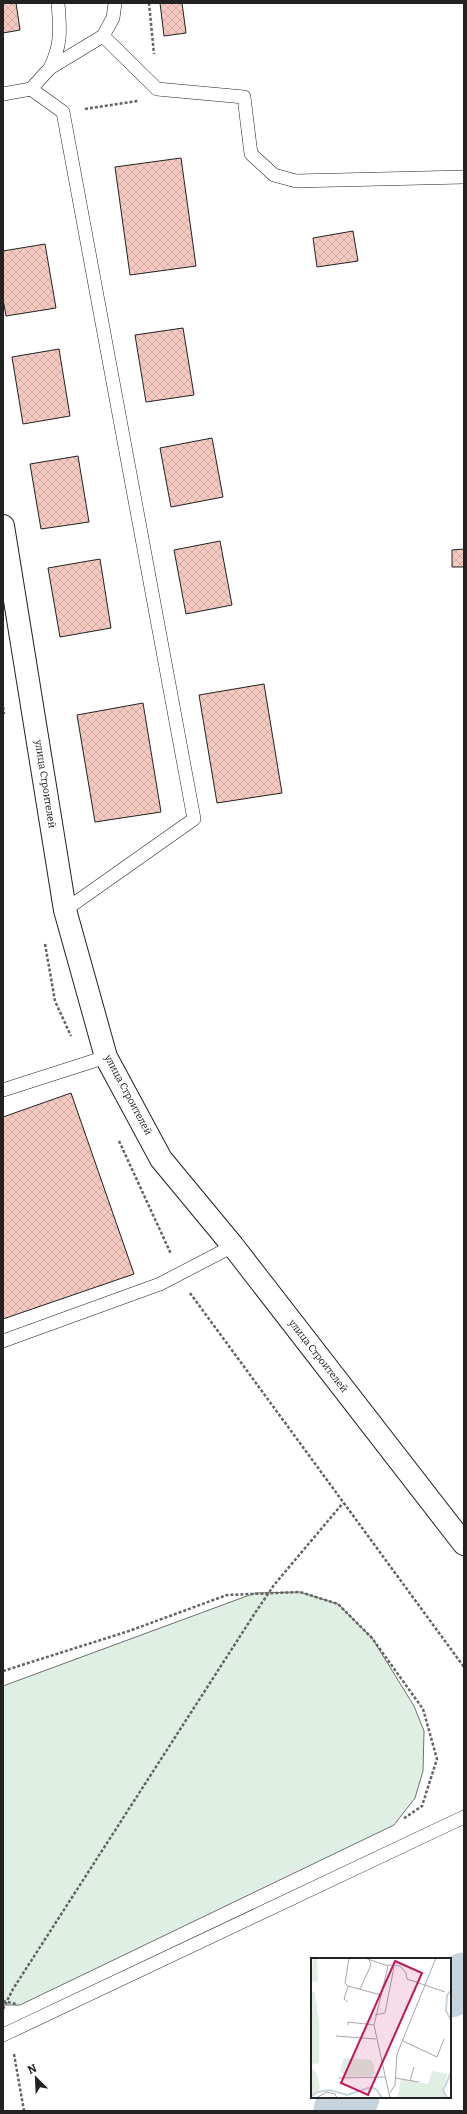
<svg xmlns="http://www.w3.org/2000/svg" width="467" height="2114" font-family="Bitter,serif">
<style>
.grass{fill:#e0efe3;stroke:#6f6f6f}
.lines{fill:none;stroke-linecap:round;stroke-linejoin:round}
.river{stroke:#c7d3dd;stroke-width:53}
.building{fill:url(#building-cross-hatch);stroke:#222}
.lane-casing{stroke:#222;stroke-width:14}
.secondary-casing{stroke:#222;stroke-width:24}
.path{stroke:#646464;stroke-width:2.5;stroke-dasharray:3 2;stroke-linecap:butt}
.lane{stroke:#fff;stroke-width:13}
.secondary{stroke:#fff;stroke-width:22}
.labels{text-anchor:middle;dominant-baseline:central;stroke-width:3;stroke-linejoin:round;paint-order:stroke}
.street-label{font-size:10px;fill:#222;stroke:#fff}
.inset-river{fill:none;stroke:#c7d3dd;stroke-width:2}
.inset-road{fill:none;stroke:#a7a7a7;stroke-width:1}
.view{fill:#c2185b;fill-opacity:0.15;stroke:#c2185b;stroke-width:2}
.inset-edge{fill:none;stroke:#222;stroke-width:2}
</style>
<defs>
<pattern id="building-cross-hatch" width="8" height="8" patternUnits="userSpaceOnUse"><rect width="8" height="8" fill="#f3c9c0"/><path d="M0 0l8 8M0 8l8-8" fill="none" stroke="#d0aca5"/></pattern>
</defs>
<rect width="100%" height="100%" fill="#fff"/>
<path class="grass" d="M300 1592 338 1604 372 1638 414 1706 424 1731 423 1771 415 1798 394 1825 20 2005H3V1686L255 1593Z"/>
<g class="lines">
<path class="river" d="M450 1991 464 1979
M340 2111 353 2097"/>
</g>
<path class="building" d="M3 3H16L20 30 3 33Z
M160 3H182L186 33 164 36Z
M181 158 196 266 130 275 115 167Z
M353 231 358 261 317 267 313 238Z
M45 244 56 308 6 316 3 299V251Z
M183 328 194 395 146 402 135 335Z
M59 349 70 416 23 424 12 357Z
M212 438 223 497 171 507 160 448Z
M78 456 89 522 41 529 30 464Z
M220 541 232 605 186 614 174 550Z
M464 549V567H452V550Z
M100 559 111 628 60 637 48 568Z
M264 684 282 793 217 803 199 695Z
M143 703 161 812 95 822 77 715Z
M71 1093 134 1274 3 1319V1117Z"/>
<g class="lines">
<defs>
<path id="lane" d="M103 36 113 18 115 3
M50 68C62 44 60 29 58 3
M31 89 63 112 194 819 65 910
M3 94 31 89 50 68 103 36 157 89 244 97 251 154 274 175 296 181 464 177
M3 1090 106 1057
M3 1341 160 1284 233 1246
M3 2035 464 1817"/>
<path id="secondary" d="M3 526 65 910 106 1057 161 1159 233 1246 464 1544"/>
</defs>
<use href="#lane" class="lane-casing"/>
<use href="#secondary" class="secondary-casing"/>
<path class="path" d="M149 3 154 54
M85 109 138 101
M3 707 4 714
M45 944 55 1001 71 1036
M119 1141 171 1254
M190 1293 464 1667
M3 1671 129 1631 227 1595 300 1592 338 1604 372 1638 423 1709 437 1759 422 1806 403 1819
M3 2001 16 2004
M3 2009 13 1989 255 1613 274 1585 343 1503
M14 2054 24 2111"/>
<use href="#lane" class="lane"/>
<use href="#secondary" class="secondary"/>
</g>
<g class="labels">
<g class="street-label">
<text transform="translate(45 784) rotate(81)">улица Строителей</text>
<text transform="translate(128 1095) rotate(62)">улица Строителей</text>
<text transform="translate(318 1356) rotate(52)">улица Строителей</text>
</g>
</g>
<g transform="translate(311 1958)">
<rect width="140" height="140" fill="#fff"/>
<path d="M2 0H6L7 24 0 23ZM0 33 4 34 8 66V105L0 107ZM33 100 60 102 63 107V116L60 118 34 119 29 112ZM0 109 6 116 9 130 1 140Z" fill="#e0efe3"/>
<path d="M121 113 137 116 132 128 134 140H86L90 121 117 126Z" fill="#e0efe3"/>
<path class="inset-river" d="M140 33 136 37 135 53 140 62M0 138 7 134 19 132 36 137 60 129 66 132 71 140M136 140 132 132 140 115"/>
<path class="inset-road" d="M54 0 77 8 63 67 79 140M77 7 89 8 95 15 96 21 134 34M37 28 70 37M49 31 60 7 58 1M37 44 33 41 37 28 34 25 38 0M64 57 74 55 83 9M37 67V64L63 67M25 78 65 81M92 83 126 99 133 81M28 120 75 119M84 120 108 124M99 123 103 109M79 135 84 127 86 96 125 0M5 140 16 134 24 136 26 140"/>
<path class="view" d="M84 3 111 15 57 137 30 125Z"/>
<rect width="140" height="140" class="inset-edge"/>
</g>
<rect width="467" height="2114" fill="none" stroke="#222222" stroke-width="8"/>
<g transform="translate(36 2078) rotate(336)" stroke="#ffffff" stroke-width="3" paint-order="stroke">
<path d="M0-3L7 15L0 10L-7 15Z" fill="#222222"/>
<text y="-6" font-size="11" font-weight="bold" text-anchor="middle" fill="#222222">N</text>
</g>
</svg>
